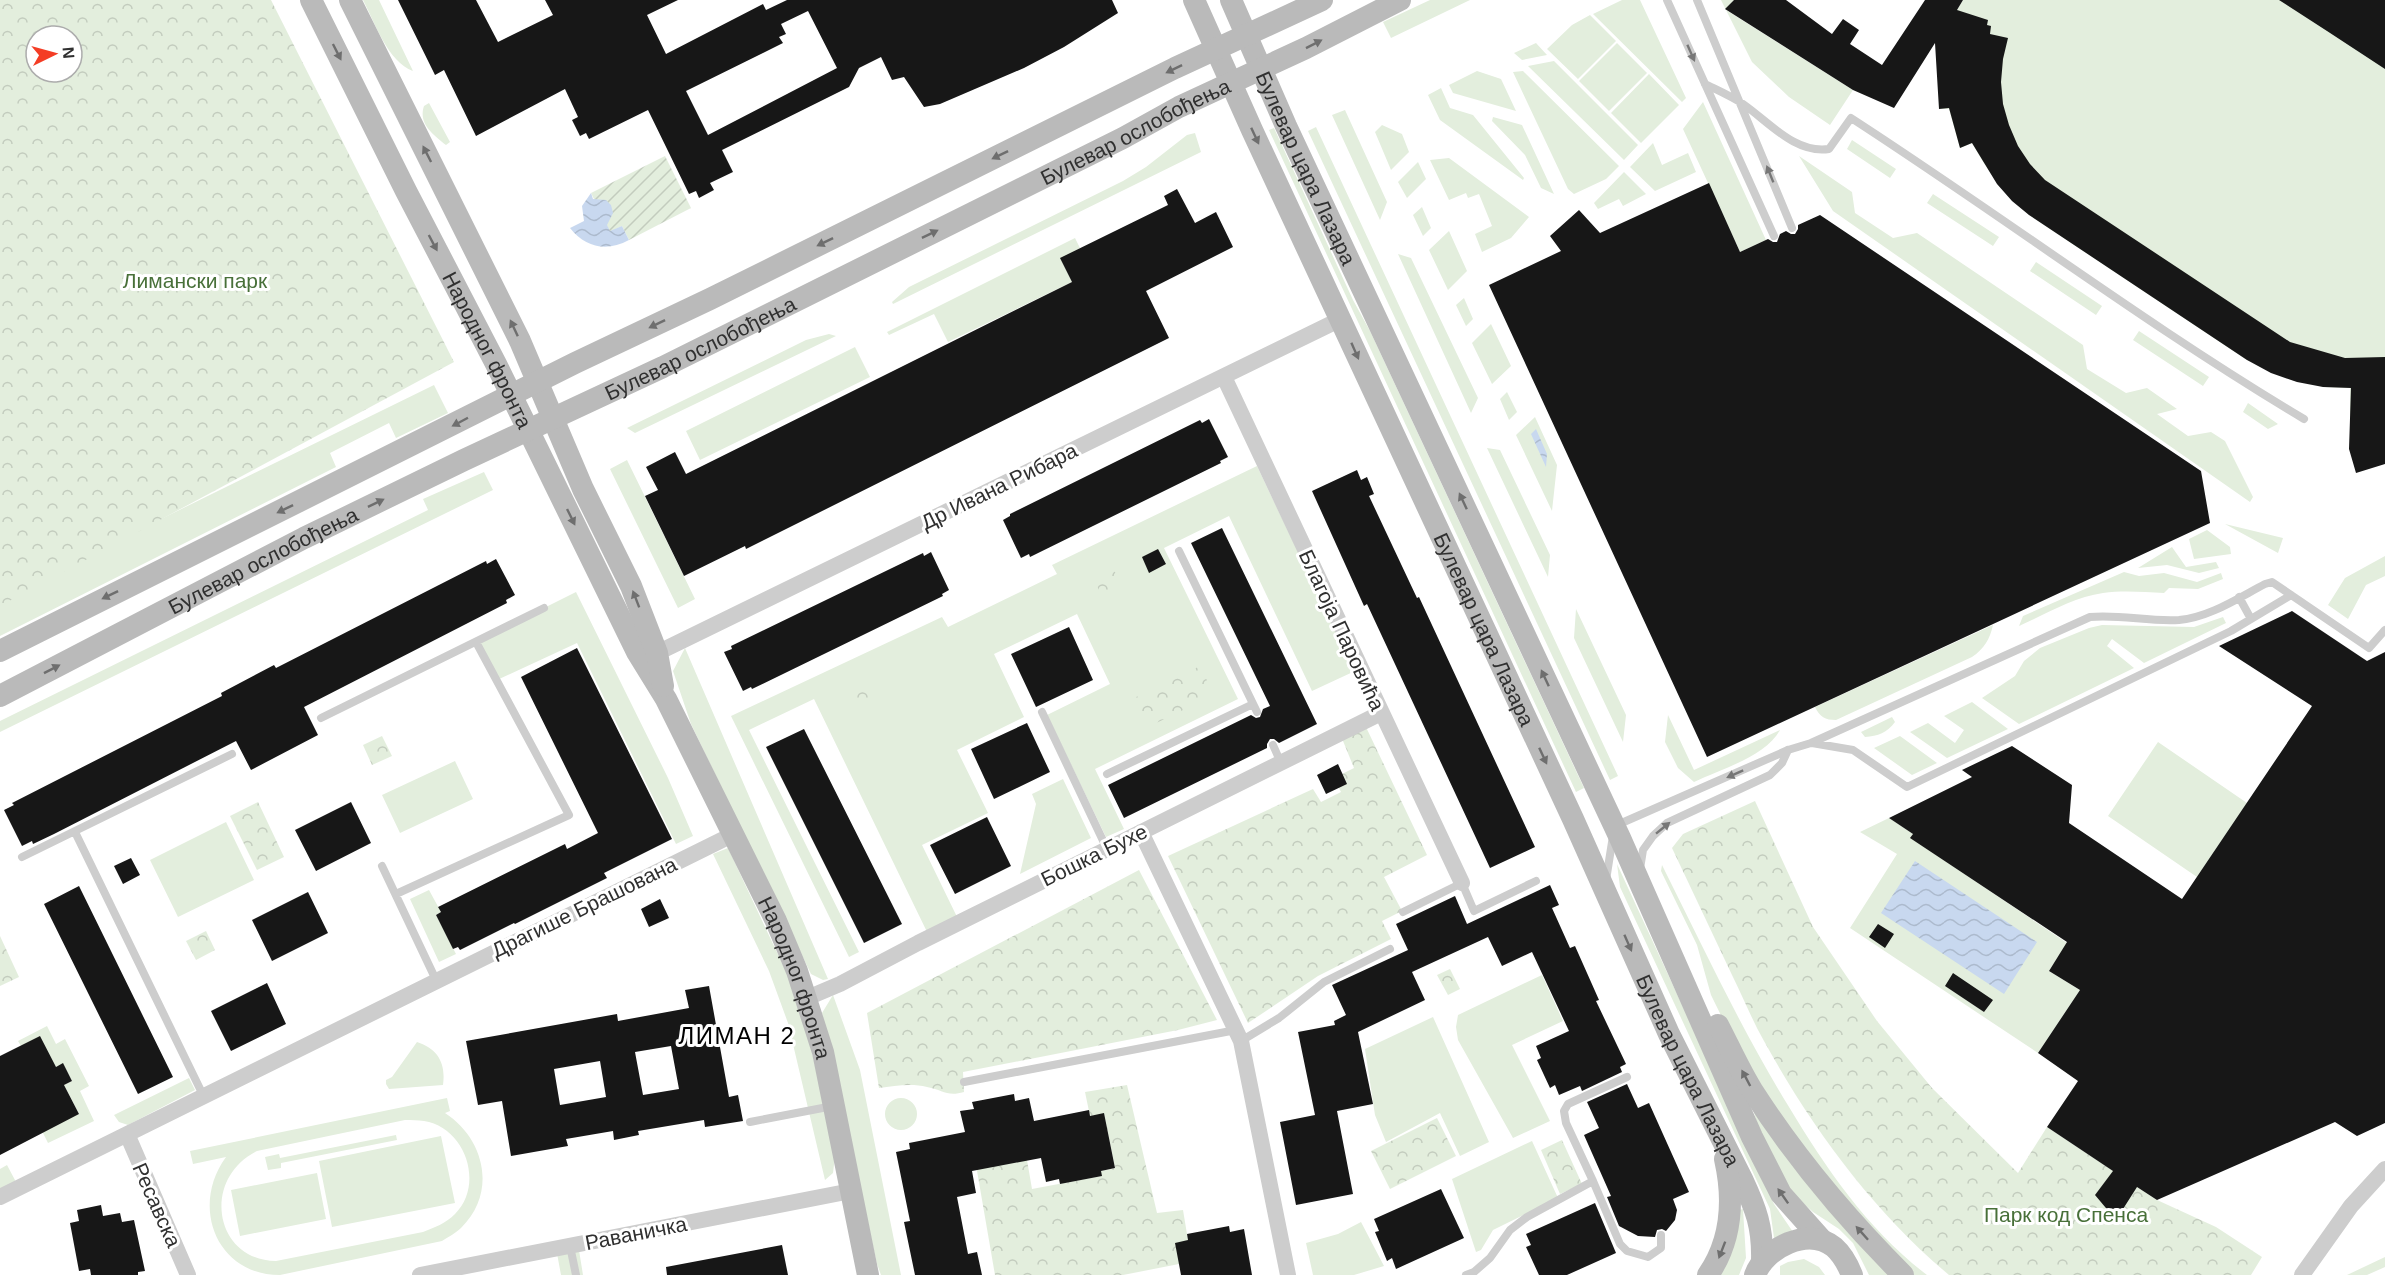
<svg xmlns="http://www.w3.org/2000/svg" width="2385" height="1275" font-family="Helvetica,sans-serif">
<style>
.grass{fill:#e3eedd;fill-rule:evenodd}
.park{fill:url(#park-crowns);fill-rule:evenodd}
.garden{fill:url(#garden-furrows)}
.water{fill:url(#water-waves)}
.building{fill:#171717;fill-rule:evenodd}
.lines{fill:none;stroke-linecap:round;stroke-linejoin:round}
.lane{stroke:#cdcdcd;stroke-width:8}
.street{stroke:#cdcdcd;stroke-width:16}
.secondary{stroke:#bababa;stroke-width:22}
.oneway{fill:#6e6e6e}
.oneway2{fill:#777}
.labels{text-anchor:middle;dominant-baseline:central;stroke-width:6;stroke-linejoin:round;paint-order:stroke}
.street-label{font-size:21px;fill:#303030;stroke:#fff}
.park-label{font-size:21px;fill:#487039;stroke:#fff}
.quarter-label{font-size:24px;letter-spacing:1.5px;fill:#000;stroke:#fff}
</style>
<defs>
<pattern id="park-crowns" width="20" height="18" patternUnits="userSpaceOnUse" patternTransform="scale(1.5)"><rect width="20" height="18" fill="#e3eedd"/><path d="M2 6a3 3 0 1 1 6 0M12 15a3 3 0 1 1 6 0" fill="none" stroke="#c3ccbe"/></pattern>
<pattern id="garden-furrows" width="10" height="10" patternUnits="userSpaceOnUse" patternTransform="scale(1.5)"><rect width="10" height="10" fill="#e3eedd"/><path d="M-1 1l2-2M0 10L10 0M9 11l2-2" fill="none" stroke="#c3ccbe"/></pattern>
<pattern id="water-waves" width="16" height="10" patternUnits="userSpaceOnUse" patternTransform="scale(1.5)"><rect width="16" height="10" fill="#c8d8ef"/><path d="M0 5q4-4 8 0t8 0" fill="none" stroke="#acbacd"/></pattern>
</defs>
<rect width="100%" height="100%" fill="#fff"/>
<path class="grass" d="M363 0H379L413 71C388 62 375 23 363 0Z
M1430 0H1470L1391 38 1383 22Z
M1622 0H1640L1686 98 1682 102 1593 14Z
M1721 0H1734L1726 10 1853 90 1830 125 1789 97 1752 62Z
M1963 0H2385V412L2350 415V388L2323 387 2247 360 2029 215C2004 194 1988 172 1972 143L1960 148 1949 109H1939L1957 10Z
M1590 15 1616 41 1578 79 1547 49 1572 25Z
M1536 43 1547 55 1522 60 1514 53Z
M1617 43 1647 73 1609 111 1579 81Z
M1554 61 1638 145 1624 160 1528 66Z
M1477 71 1501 79 1516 111 1453 93 1449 85Z
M1523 71 1619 166 1606 179 1574 194 1568 189 1513 72Z
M1649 74 1679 105 1641 143 1611 113Z
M1441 88 1450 108 1473 115 1524 178 1523 180 1440 120 1428 95Z
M1703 102 1766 240 1740 252 1683 129Z
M429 103 450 142 446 145C433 134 418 124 424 106Z
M1345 110 1387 202 1380 220 1332 115Z
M1493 117 1522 125 1554 194 1541 188 1525 155 1492 121Z
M1382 125 1402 134 1409 152 1391 170 1375 132Z
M1316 127 1618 776 1610 780 1308 131Z
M1274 128 1353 300 1370 331 1584 788 1576 792 1269 130Z
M1195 133 1201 152 893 304 892 302 909 287 1123 181 1146 167 1187 135Z
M1852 140 1896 169 1890 178 1847 149Z
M1653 143 1662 165 1688 153 1696 172 1655 191 1630 167Z
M1799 156 1852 192 1855 213 1893 238 1917 233 2083 345 2087 369 2126 393 2147 388 2177 409 2157 414 2188 436 2211 432 2225 441 2253 497 2250 502 1833 211Z
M1449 158 1529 217 1511 238 1482 252 1475 234 1492 226 1479 194 1468 198 1466 193 1449 200 1430 160Z
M1418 162 1426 179 1407 198 1398 182Z
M1624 172 1646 194 1623 206 1619 199 1598 209 1594 203Z
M1933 194 1999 237 1993 246 1927 203Z
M1422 207 1431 228 1423 236 1413 215Z
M1449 231 1467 271 1448 290 1429 250Z
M1075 238 1080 248 1061 259 1072 282 948 342 934 314 889 335 887 332Z
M1398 254 1411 258 1478 398 1471 413Z
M2036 262 2102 306 2096 315 2030 271Z
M1464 298 1473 319 1466 326 1456 305Z
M1491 324 1511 366 1492 384 1472 343Z
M2139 331 2209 377 2203 386 2133 340Z
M829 334 836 336 635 433 627 428 806 340Z
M855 347 870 377 700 460 686 431Z
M434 385 448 413 396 438 389 423 330 453 336 467 0 636V598Z
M1507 392 1517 412 1509 420 1500 399Z
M2248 403 2278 424 2268 429 2243 412Z
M1535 417 1557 465 1552 511 1516 435Z
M1487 448 1500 450 1550 555 1548 577Z
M627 460 695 599 678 608 610 469Z
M1257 466 1355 671 1312 691 1229 516 1164 548 1238 699 1095 769 1124 829 1106 837 1047 715 1110 684 1077 614 994 654 1024 717 957 750 988 813 922 845 959 921 929 936 814 699 749 730 859 952 849 957 731 716 942 617 948 627 1057 574 1052 565Z
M484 472 493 490 0 732V721L428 510 423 499Z
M2225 524 2283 538 2278 553Z
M2207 530 2230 547 2231 554 2194 559 2189 539Z
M2172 547 2186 567 2216 562 2219 568 2199 573 2167 565 2138 568Z
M2385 556V576L2366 585 2348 619 2328 605 2345 578Z
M2124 572 2139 576 2164 573 2197 582 2221 573 2223 579 2198 589 2169 588 2164 593C2144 592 2123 590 2103 593 2074 597 2046 614 2019 626L2023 616Z
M576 592 668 778 693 836 676 844 577 643 497 680 476 642Z
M1576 609 1626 715 1623 742 1574 638Z
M2223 617 2226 623 2144 663 2112 639 2107 646 2134 668 2019 724 1982 698 2015 676 2024 661 2040 648 2089 628 2102 625 2194 627Z
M1993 625C1990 639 1984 649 1972 657L1836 720C1825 720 1820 717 1815 707Z
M685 648 828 979 823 980 811 974 691 724 673 671Z
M1972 702 2008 729 1947 758 1910 732 1928 723 1955 743 1964 730 1944 716Z
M1668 715 1694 770 1780 730C1765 757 1721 769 1694 782L1678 768 1665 742Z
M1892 717 1895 722C1887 733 1878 736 1865 737L1861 732Z
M1900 736 1937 763 1912 775 1874 748Z
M2158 742 2247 803 2197 877 2108 816Z
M455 761 473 799 400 833 382 795Z
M1063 779 1091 838 1020 874 1036 804 1032 794Z
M1889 818 1913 834 1911 838 2067 943 2049 971 2080 990 2038 1053 1850 928 1897 854 1860 832Z
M226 822 254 880 178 917 150 860Z
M728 848 790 980 810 1043 835 1156 833 1173 825 1180 788 1023 769 971 713 854Z
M1617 864 1774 1204 1793 1232 1774 1238 1770 1209 1620 887Z
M1662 865C1703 947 1741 1029 1789 1107 1827 1170 1868 1230 1927 1275H1912L1791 1137 1737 1048 1711 995 1697 945 1661 871Z
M429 890 441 912 436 915 456 954 439 962 410 899Z
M1542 975 1563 1021 1512 1045 1550 1121 1513 1138 1458 1040 1456 1027 1458 1015Z
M833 995 860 1070 901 1275H881L877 1264 822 1013Z
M1433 1017 1489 1142 1460 1156 1440 1113 1386 1142 1375 1115 1365 1049Z
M47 1026 56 1044 65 1039 89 1086 80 1091 94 1121 48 1143 39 1125 79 1114 64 1085 72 1081 63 1064 56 1067 21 1046 18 1041Z
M417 1042C438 1049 446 1063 443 1085L389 1089 386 1084V1080L392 1077Z
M189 1078 195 1090 128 1125 119 1122 114 1115Z
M447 1098 450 1111 445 1113C484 1138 498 1192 461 1228 456 1233 448 1237 442 1241L280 1275C216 1275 190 1206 226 1157L193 1164 190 1151ZM405 1120C411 1120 418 1120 424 1121 465 1127 485 1184 455 1214 445 1224 435 1227 423 1232L276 1261C214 1260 201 1179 257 1151Z
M885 1114a16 16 0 1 1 32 0a16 16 0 1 1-32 0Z
M1752 1106 1890 1275H1869L1853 1243 1839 1229 1813 1212 1792 1193 1758 1126Z
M396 1135 397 1140 281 1163V1168L268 1170 265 1157 279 1154 280 1158Z
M441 1136 455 1203 332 1227 319 1161Z
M1532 1141 1558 1198 1493 1230 1481 1250 1476 1252 1452 1179Z
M7 1165 16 1182 0 1190V1169Z
M317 1173 326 1219 240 1236 231 1190Z
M1743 1209 1746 1258 1739 1275H1720L1739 1210Z
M1361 1222 1384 1266 1354 1275H1313L1306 1243 1338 1234Z
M578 1244 583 1275H561L556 1248Z
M2385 1257V1267L2367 1275H2347Z
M1804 1259 1819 1267 1825 1275H1780V1266L1788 1262Z"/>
<path class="park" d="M0 0H271L454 362 0 606ZM36 36H72V72H36Z
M1114 570 1123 589 1103 599 1094 579Z
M1200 666 1214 695 1146 728 1132 699Z
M871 687 877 692 878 700 871 710 860 713 854 708 853 698 859 690Z
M1365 725 1427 855 1384 877 1402 911 1382 921 1391 939 1318 976 1248 1023 1168 856 1313 789 1321 802 1341 792 1334 778 1354 768 1341 736Z
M382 736 392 756 372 765 363 745Z
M1755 801 1813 927 1877 1021 1932 1088 2018 1173 2047 1127 2157 1200 2216 1227 2262 1257 2251 1275H1949C1872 1210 1812 1128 1764 1041 1752 1020 1743 997 1732 975 1712 933 1692 890 1672 848L1683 834Z
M258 802 284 857 257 870 230 816Z
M1139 870 1217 1020 1178 1030 963 1072 964 1092C947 1097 943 1090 927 1087 911 1083 895 1086 879 1088L867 1013Z
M206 931 215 950 196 960 186 941Z
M0 936 19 977 0 986Z
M1450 969 1460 989 1448 995 1437 975Z
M1127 1085 1157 1213 1183 1210 1188 1240 1179 1264 1123 1275H995L976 1165 1027 1160 1032 1189 1101 1176V1171L1115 1168 1104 1114 1090 1116 1085 1092Z
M1437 1118 1456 1156 1390 1189 1371 1151Z
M1562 1140 1582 1184 1560 1194 1541 1150Z"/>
<path class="garden" d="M665 156 691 208 629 240 622 226 610 232 591 193Z"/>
<path class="water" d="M591 193 593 199 606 200 611 205 613 213 607 225 610 231 622 226 629 240C607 252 586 248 570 228L584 221 582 206Z
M1536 429 1547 454 1546 467 1531 434Z
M1915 861 2037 942 2004 994 1881 913Z"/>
<path class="building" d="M398 0H476L498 42 553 15 545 0H678L647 15 666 54 763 4 766 10 787 0H1112L1118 13 1064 47 1024 68 940 104 924 107 904 77 892 80 881 57 859 68 849 87 722 150 733 172 710 183 714 190 699 198 696 191 689 194 648 110 589 139 586 133 580 136 572 120 578 117 565 89 476 136 444 70 435 75ZM808 11 837 68 708 135 686 91 783 43 779 37 786 34 781 24Z
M1734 0H1786L1832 34 1843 19 1859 30 1850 44 1882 65 1925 0H1963L1957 10 1988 20 1987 25 1991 26 1990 34 2008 38 2003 59 2001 82 2003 104 2009 125 2018 146 2030 164 2045 180 2290 342 2345 358 2385 357V464L2356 473 2349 449 2351 388 2323 387 2297 382 2271 373 2247 360 2029 215 2012 201 1997 184 1972 143 1960 148 1949 108 1939 109 1935 43 1894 108 1853 90 1725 9Z
M2279 0H2385V69L2327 31Z
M1709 183 1740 252 1768 239 1773 242H1777L1780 234 1786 231 1791 234H1795L1798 229V225L1820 215 2201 471 2210 523 1707 757 1489 285 1561 251 1550 236 1579 210 1600 233Z
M1177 189 1195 223 1216 212 1233 247 1146 291 1169 338 746 549 745 546 684 576 645 496 658 490 646 467 675 452 686 474 1072 282 1060 258 1168 205 1164 196Z
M1209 419 1228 457 1220 461 1221 463 1030 557 1029 554 1021 558 1003 520 1010 516V514L1200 420 1202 423Z
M1357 470 1361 480 1367 477 1374 494 1369 496 1417 598 1419 597 1535 847 1490 868 1367 604 1364 606 1312 491Z
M1222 528 1317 724 1279 743 1274 739H1270L1267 744V748L1124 818 1108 785 1251 715 1256 718 1260 717 1263 709 1270 706 1191 543Z
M1158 549 1166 564 1149 573 1142 557Z
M931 552 949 590 942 594 943 596 752 689 751 687 743 691 724 652 732 649 731 646 923 553 924 556Z
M496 559 515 595 506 600 507 603 304 707 318 735 251 770 236 741 54 834 33 844 32 841 22 846 4 810 14 805 12 803 222 696 221 693 274 665 276 668 486 561 487 564Z
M2292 611 2367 661 2385 652V1123L2357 1136 2335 1122 2157 1200 2137 1187 2116 1220 2095 1195 2113 1171 2047 1127 2078 1081 2038 1053 2080 990 2049 971 2067 942 1910 838 1913 834 1889 818 1972 777 1962 770 2012 746 2072 785 2069 823 2182 899 2312 706 2219 646Z
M1069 627 1093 680 1036 707 1011 654Z
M577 648 672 839 604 873 607 878 515 924 514 923 460 950 458 947 453 949 436 915 441 912 438 907 565 844 567 849 598 833 521 677Z
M1027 723 1050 772 994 799 971 749Z
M804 729 902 924 864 943 766 747Z
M1338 764 1347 784 1326 794 1317 775Z
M351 802 371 843 316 871 295 830Z
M987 817 1011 866 955 894 930 845Z
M131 858 140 875 123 884 114 866Z
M1550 885 1559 905 1552 908 1570 948 1575 946 1599 1000 1596 1001 1626 1064 1620 1067 1622 1072 1582 1091 1580 1086 1559 1095 1555 1085 1550 1088 1537 1060 1541 1058 1536 1046 1569 1031 1532 952 1502 966 1488 937 1412 972 1425 1000 1358 1032 1373 1104 1337 1111 1353 1194 1296 1205 1280 1122 1315 1115 1298 1032 1335 1025 1334 1021 1346 1015 1332 985 1408 950 1396 924 1455 896 1467 924Z
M79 886 173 1077 138 1094 44 904Z
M308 892 328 933 272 961 252 920Z
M660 899 669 918 649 927 641 909Z
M1878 924 1894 934 1885 948 1869 937Z
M1953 973 1993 1000 1984 1012 1945 986Z
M267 983 286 1024 231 1051 211 1011Z
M709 986 729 1097 738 1095 743 1121 705 1127 704 1120 638 1131 639 1135 614 1140 613 1131 566 1139 568 1146 511 1156 502 1101 478 1105 466 1041 617 1014 618 1021 689 1008 685 990ZM671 1046 679 1089 643 1095 635 1052ZM600 1061 606 1097 560 1105 554 1069Z
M40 1036 56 1067 63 1063 72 1081 64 1085 79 1114 0 1155V1056Z
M1627 1084 1638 1108 1649 1103 1689 1192 1673 1199 1677 1210 1675 1220 1666 1231 1662 1229 1657 1230 1655 1237 1638 1236 1619 1226 1607 1197 1611 1196 1584 1135 1599 1128 1587 1102Z
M1014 1094 1015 1101 1029 1098 1034 1121 1089 1110 1090 1116 1104 1113 1115 1168 1101 1171 1102 1176 1060 1184 1059 1179 1046 1182 1041 1158 972 1171 976 1193 957 1197 968 1254 977 1252 982 1275H915L904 1222 910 1221 896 1152 910 1149 909 1143 965 1132 960 1111 974 1109 972 1102Z
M1441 1189 1464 1238 1396 1269 1392 1258 1387 1261 1375 1232 1379 1231 1374 1219Z
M1595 1203 1616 1253 1567 1275H1539L1526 1247 1531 1245 1526 1234Z
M101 1205 103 1216 120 1213 122 1222 134 1220 145 1271 138 1272V1275H91L90 1269 79 1271 70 1223 79 1221 77 1210Z
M1229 1226 1230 1232 1244 1229 1252 1275H1181L1175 1243 1188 1240 1187 1234Z
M782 1245 788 1275H667L666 1267Z"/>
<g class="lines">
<path class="lane" d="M1667 0 1774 236
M1697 0 1792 228
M1705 84C1717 90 1731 96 1743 104 1769 122 1795 154 1829 149L1851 118C2004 217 2148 326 2304 419
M1179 551 1257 712
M2239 597 2251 619
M1042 712 1107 849
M321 718 544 608
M1812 743 1853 750 1907 787 2231 631 2291 595
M1273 745 1281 763
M1107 774 1253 704
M1617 825 1788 750 1811 743 2090 617C2120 614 2149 622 2179 620 2210 617 2238 598 2265 584L2272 582 2369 648 2385 630
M75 832 203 1095
M22 857 232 754
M382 866 436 980
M1640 869 1643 850 1653 836 1667 823 1770 775 1782 763 1788 750
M1606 880 1613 836
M396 894 569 815 476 642
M1403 912 1462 883 1474 911 1536 881
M1241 1041 1279 1018 1324 982 1390 949
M964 1082 1236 1030
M750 1122 833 1106
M1593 1181 1566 1123 1564 1111 1568 1104 1627 1077
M570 1246 576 1275
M1466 1275 1474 1272 1490 1258 1510 1230 1527 1217 1593 1181 1620 1244 1627 1251 1648 1257 1661 1248V1235"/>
<path class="street" d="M1224 377 1462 883
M657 653 1341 319
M1141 832 1241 1041 1288 1275
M807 998 840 984 918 943 1381 713
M127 1134 188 1275
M0 1197 732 835
M420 1275 851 1191
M2302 1275 2351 1206 2385 1169"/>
<g class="secondary">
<path id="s1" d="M311 0 406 191 496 364 637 652 666 699 776 921 797 971 823 1052 868 1275"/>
<path d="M350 0 520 341 583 489 631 586 657 653 663 686"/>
<path id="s2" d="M1194 0 1252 130 1573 819 1669 1034 1742 1179C1756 1209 1763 1227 1762 1261"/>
<path id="s3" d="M1231 0 1286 126 1620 838 1752 1137 1781 1194 1822 1240"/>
<path d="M0 651 575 363 710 299 1175 68 1322 0"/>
<path id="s4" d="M0 696 304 538 464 460 663 367 1123 138 1179 107 1306 48 1400 0"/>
<path d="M1718 1025C1729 1046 1739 1069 1752 1090 1795 1157 1847 1219 1903 1275"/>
<path d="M1708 1275C1732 1240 1734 1199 1725 1159"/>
<path d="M1755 1275C1765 1248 1808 1226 1834 1247 1842 1254 1848 1265 1852 1275"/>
</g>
</g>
<defs><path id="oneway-solid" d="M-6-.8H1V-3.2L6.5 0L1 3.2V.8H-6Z" transform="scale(1.5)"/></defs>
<g class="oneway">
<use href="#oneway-solid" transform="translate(1314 44) rotate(-27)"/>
<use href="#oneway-solid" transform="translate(337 52) rotate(63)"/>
<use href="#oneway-solid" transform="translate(1174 69) rotate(154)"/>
<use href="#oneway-solid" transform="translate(1255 136) rotate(65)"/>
<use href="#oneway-solid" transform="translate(427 154) rotate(-117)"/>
<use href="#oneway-solid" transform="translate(1000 155) rotate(154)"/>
<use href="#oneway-solid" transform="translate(930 234) rotate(-26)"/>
<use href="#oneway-solid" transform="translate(825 242) rotate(154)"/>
<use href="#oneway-solid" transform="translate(433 243) rotate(62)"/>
<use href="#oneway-solid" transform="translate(657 324) rotate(154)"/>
<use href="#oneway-solid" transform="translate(514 328) rotate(-115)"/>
<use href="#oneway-solid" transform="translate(1355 351) rotate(66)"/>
<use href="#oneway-solid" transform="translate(460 422) rotate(152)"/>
<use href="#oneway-solid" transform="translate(1463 501) rotate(-115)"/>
<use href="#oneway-solid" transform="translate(376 503) rotate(-26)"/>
<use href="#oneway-solid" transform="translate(285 509) rotate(154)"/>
<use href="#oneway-solid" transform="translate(571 517) rotate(64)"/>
<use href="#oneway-solid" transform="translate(110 595) rotate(154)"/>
<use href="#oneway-solid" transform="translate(636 599) rotate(-111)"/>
<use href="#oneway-solid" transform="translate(52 669) rotate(-27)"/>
<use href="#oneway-solid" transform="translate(1545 678) rotate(-115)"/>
<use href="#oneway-solid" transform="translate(1543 756) rotate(65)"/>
<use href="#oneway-solid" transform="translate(1628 943) rotate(66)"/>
<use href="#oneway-solid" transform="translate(1746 1078) rotate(-118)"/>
<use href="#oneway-solid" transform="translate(1783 1196) rotate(-125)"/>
<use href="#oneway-solid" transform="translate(1862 1233) rotate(-132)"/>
<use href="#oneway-solid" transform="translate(1722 1250) rotate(111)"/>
</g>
<g class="oneway2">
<use href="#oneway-solid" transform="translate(1691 53) rotate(66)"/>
<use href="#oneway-solid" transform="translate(1770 174) rotate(-112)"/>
<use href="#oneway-solid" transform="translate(1735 774) rotate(156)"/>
<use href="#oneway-solid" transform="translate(1663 828) rotate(-39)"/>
</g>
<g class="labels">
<g class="street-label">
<text stroke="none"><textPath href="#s4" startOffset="1268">Булевар ослобођења</textPath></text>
<text stroke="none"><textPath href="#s3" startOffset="184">Булевар цара Лазара</textPath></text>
<text stroke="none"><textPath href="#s4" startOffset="782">Булевар ослобођења</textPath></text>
<text stroke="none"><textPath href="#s1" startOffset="392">Народног фронта</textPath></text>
<text transform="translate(999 486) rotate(-26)">Др Ивана Рибара</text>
<text stroke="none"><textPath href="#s4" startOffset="296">Булевар ослобођења</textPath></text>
<text stroke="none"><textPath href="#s2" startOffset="693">Булевар цара Лазара</textPath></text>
<text transform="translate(1342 630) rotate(65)">Благоја Паровића</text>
<text transform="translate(1094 855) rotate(-26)">Бошка Бухе</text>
<text transform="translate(584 907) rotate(-26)">Драгише Брашована</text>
<text stroke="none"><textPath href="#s1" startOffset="1092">Народног фронта</textPath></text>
<text stroke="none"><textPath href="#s2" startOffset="1179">Булевар цара Лазара</textPath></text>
<text transform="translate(157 1205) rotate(66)">Ресавска</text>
<text transform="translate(636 1233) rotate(-11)">Раваничка</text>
</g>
<g class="park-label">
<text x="195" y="280">Лимански парк</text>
<text x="2066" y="1214">Парк код Спенса</text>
</g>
<g class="quarter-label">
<text x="737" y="1035">ЛИМАН 2</text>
</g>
</g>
<g transform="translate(54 54) rotate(85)"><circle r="28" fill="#ffffff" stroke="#acacac" stroke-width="1.5"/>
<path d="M0-4.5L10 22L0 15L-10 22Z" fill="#f43d25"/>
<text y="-9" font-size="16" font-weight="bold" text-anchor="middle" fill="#303030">N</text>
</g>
</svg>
